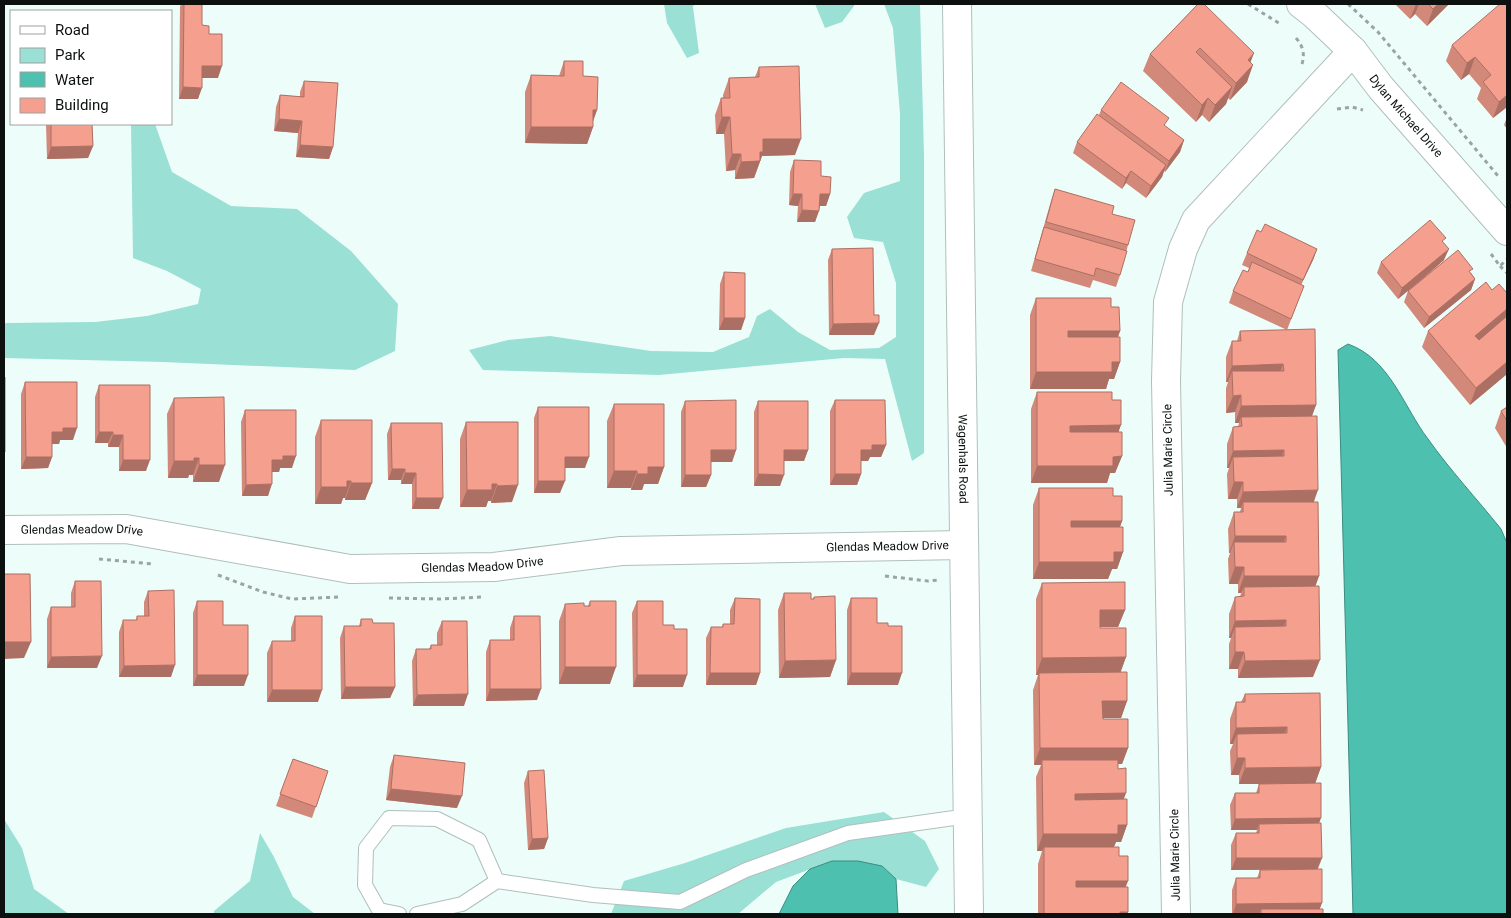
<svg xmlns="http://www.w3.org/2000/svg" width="1511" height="918" font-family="Roboto,sans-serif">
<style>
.green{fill:#9ae0d4}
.water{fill:#4dc0b0;stroke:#3a8c80}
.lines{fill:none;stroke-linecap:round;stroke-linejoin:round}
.service-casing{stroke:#b0bfbc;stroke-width:16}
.minor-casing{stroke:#b0bfbc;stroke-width:30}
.path{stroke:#98a5a2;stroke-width:3;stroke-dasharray:4 4;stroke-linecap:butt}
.service{stroke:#fff;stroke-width:14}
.minor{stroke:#fff;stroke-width:28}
.wall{fill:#d3897a}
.shaded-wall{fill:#ac6f63}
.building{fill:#f59f8e;stroke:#ac6f63}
.labels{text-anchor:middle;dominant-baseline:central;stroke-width:4;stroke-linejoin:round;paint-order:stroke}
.street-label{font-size:12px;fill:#0c1110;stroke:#fff}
</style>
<rect width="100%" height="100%" fill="#edfefa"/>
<path class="green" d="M664 4H694L693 7 699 53 687 58 667 23Z
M815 4H854V6L842 22 825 28Z
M884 4H920V5L924 155V453L912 461 885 359 844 358 659 375 483 370 469 350 508 340 550 336 651 351 713 352 749 337 757 316 770 309 798 332 830 350 879 348 896 337V283L883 242 854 238 847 217 864 193 900 181V114L893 28Z
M131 124H155L172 172 231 206 297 209 351 251 398 304 395 351 355 370 163 362 4 358V324L6 323 95 322 147 316 198 304 201 289 167 271 133 258Z
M884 812 925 841 939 869 926 887 896 879 882 866 832 861 776 882 738 914H611L624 881 685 863 786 828Z
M4 819 22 848 34 889 69 914H4Z
M260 833 274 857 293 897 315 914H214V911L250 881Z"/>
<path class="water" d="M1348 344C1390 359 1403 406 1428 439 1450 470 1477 499 1501 529L1507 543V914H1353L1338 350Z
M832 861H858L882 866 896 879 898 914H779L793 886 810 869Z"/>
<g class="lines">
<defs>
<path id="service" d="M399 914 379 910 365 885 366 848 389 818 437 819 479 840 497 881
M417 914 462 904 497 881 593 895 680 902 746 870 848 833 968 816"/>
<g id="minor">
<path id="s1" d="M957 4 969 914"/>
<path id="s2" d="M1301 4 1315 15 1353 51 1381 88 1507 231"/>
<path id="s3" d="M4 530 126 529 350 569 494 567 621 551 964 545"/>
<path d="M1176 914 1166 381 1168 302 1183 249 1196 220 1353 51"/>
</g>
</defs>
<use href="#service" class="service-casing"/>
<use href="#minor" class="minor-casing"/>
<path class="path" d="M1248 4 1282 25
M1348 4 1378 32 1498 176
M1296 38C1303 46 1305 54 1302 64
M1337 109 1352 107 1363 110
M1491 254 1500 266 1507 259
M1500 266 1507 273
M99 559 153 564
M218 575 263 592 292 599 340 597
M885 576 928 581 939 580
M389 598 440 599 483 597"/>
<use href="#service" class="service"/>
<use href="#minor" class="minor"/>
</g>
<path class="wall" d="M181 4H202V25L209 34 218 78H202L198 99H179L180 7Z
M1198 4 1251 63 1247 82 1230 100 1228 98 1226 104 1209 122 1202 115 1196 122 1143 71 1150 54Z
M1395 4H1449L1427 26 1415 14 1410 19Z
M1507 4V107L1493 118 1477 99 1481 88 1469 74 1461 80 1446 61 1452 45Z
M564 61 583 76 597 110 593 121V127L587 144 525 143V92L531 75 559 76Z
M759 67 795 155 762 156 754 178 735 179V170L726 171 724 134H716L715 115 721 98H723V95L729 78 755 77Z
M304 81 333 147 329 159 296 157 298 133 274 131 276 107 280 95 300 97V92Z
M1101 110 1166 127 1184 140 1180 152 1165 172 1164 171 1162 177 1146 198 1126 183 1122 189 1073 153 1077 142 1099 115Z
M1507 117V129L1504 125Z
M46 124H92L93 146 88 158 47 159Z
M794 160 821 176 830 194 826 206H820L815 222H797L798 206 789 205 790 172Z
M1055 189 1112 214 1128 245 1120 275 1116 287 1093 280 1090 288 1031 271 1051 201Z
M1261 232 1317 249 1313 260 1301 285 1304 286 1287 330 1316 405 1312 416 1314 502 1319 576 1315 586 1313 677 1238 678V669H1229V644L1231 638H1229V614L1235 597H1240L1241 593H1238V584H1229L1228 559 1230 553H1229L1228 529 1234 512H1240L1241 508H1237V499H1228L1227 474 1229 468H1227V444L1233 427H1238L1239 423H1235V412L1226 413V388L1228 382H1226V357L1232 341H1237L1240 331 1287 330 1229 303 1233 291 1248 272 1249 268 1242 265 1247 253Z
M1444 243V260L1424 278 1471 273 1475 279 1471 290 1424 328 1404 302 1408 291 1398 299 1377 273 1381 262Z
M832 249 874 335H829L828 260Z
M724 272 745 318 741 330H719L720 284Z
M1492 290 1507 293V374L1470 405 1422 347 1428 331Z
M1036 298 1111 307 1120 331 1118 337 1120 362 1114 379H1109L1106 389H1030V315Z
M25 382 73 440H60L59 444H52V457L48 468 21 469V394Z
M99 385 146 471H119V447H108V443H95V397Z
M1037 392 1112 400 1119 432 1122 456 1115 473H1110L1107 483H1031V409Z
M174 398 219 482H193V475H189L188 478H168L167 414Z
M835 400 886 445 881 457H870L868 461H861V474L857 485H830V411Z
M685 401 736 450 732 462H711V475L706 487H681V412Z
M758 401 808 450 804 461H784L780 486H754V412Z
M614 404 664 467 658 484H644L642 490H631V488H607V421Z
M538 407 585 468H565L560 493H534V418Z
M1507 407V448L1495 428 1501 411Z
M245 410 292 468H280L279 472H272L268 496H242L241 422Z
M321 420 372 483 365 500H345V498H343L341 504H315V437Z
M466 422 512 502 491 503V501H488L486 507H460V439Z
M391 423 439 509H412V484H401V480H388L387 434Z
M1039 488 1113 496 1122 521 1120 527 1123 552 1117 569H1112L1108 579H1033V505Z
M75 581 97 668H47V619L51 607H71V593Z
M1042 583 1125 610 1118 627H1100V628L1126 657 1120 672 1127 701 1121 718H1103L1128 748 1122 764H1118V769L1124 799 1127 825 1121 842H1116L1114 847 1119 856 1125 887 1128 912 1127 914H1038V864L1042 851H1037L1036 777 1041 765H1034L1033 690 1038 675H1036V599Z
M148 591 171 677H119V632L123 620H136L137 616H144V602Z
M784 593 811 599H813L814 597 836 660 830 677 779 678 778 610Z
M735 598 760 673 756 685H706V638L711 627H722L723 624H730V610Z
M851 598 877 623 888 626 898 685H847V610Z
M197 601 223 625 244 686H193V613Z
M590 601 610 684H559V621L565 604 588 606Z
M637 601 663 625 674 629 683 687H633L632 613Z
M295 616 318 702H267V653L272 641H291V628Z
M514 616 537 700 486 701V652L490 640H510V628Z
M361 619 395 687 390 698 341 699 340 638 344 626H359Z
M442 621 464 706H413L412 661 416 649H429L431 645H437V633Z
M1320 693 1321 767 1315 783 1322 858 1318 869 1320 909 1323 914H1232V890L1236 878H1257L1260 870H1231V845L1236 833H1256L1257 830H1231L1230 805 1235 793H1256L1259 784H1239V775H1231L1230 751 1233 744H1230V719L1236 702H1241L1245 694Z
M394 755 457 808 386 800 390 767Z
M293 759 328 771 312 818 276 806Z
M528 771 548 838 544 849 528 850 524 783Z"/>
<path class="shaded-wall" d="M1416 4H1419L1415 14 1410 19Z
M1438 4H1449L1427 26 1433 9Z
M1254 53 1248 69V60Z
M1475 57 1469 74 1461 80 1467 63Z
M1253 65 1247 82 1230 100 1236 83Z
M202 66H222L218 78H198Z
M183 87 202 88 198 99H179Z
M1232 87 1226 104 1209 122 1215 105Z
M1507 95V107L1493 118 1499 102Z
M1208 98 1202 115 1196 122 1202 105Z
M593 110H597L591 127Z
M722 117H730L724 134H716Z
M279 119 302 121 298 133 274 131Z
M531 127H593L587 144 525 143Z
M763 139H801L795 155 762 156 754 178 735 179 741 162Z
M1184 140 1180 152 1165 172 1169 161Z
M300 145 333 147 329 159 296 157Z
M93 146 88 158 47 159 51 147Z
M732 154H741L735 170 726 171Z
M1166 165 1162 177 1146 198 1151 186Z
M1131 171 1126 183 1122 189 1126 178Z
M793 194H802L798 206 789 205Z
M820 194H830L826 206H816Z
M802 210 819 211 815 222H797Z
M1317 249 1313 260 1298 291 1303 280Z
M1449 249 1444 260 1398 299 1402 288Z
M1475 279 1471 290 1424 328 1429 317Z
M1507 309V321L1469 353 1475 336Z
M724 318H745L741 330H719Z
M879 323 874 335H829L833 324Z
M1068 331H1120L1114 348H1062Z
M1112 362H1120L1114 379H1109L1106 389H1030L1036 372Z
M1507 362V374L1470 405 1476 388Z
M1283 364 1277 381 1232 371 1228 382H1226L1232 366Z
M1241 395 1235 412 1226 413 1233 396Z
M1316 405 1310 421 1241 417 1239 423H1235L1241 406Z
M1121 425 1115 442 1064 443 1070 426Z
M63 428H77L73 440H60L59 444H48L52 432Z
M99 432H113L108 443H95Z
M113 435H123L119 447H108Z
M872 445H886L881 457H870L868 461H857L861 450Z
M711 450H736L732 462H706Z
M784 450H808L804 461H780Z
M1284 450 1278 467 1233 457 1229 468H1227L1233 451Z
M283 456H296L292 468H280L279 472H268L272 460Z
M1122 456 1115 473H1110L1107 483H1031L1037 466Z
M26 457H52L48 468 21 469Z
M565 457H589L585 468H560Z
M194 458H199L193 475H189L188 478H168L174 461Z
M123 460H150L146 471H119Z
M199 465H225L219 482H193Z
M648 467H664L658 484H644L642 490H631L637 474Z
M392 469H405L401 480H388Z
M614 471H637L631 488H607Z
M405 473H416L412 484H401Z
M758 474 784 475 780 486H754Z
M835 474H861L857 485H830Z
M685 475H711L706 487H681Z
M347 481H351L345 498H343L341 504H315L321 487Z
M538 481H565L560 493H534Z
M1234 482H1243L1237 499H1228Z
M351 483H372L365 500H345Z
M272 484 268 496H242L246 485Z
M492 484H497L491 501H488L486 507H460L467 490Z
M518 485 512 502 491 503 497 486Z
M1318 490 1312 507 1243 502 1241 508H1237L1243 492Z
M416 498H443L439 509H412Z
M1071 521H1122L1116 538H1065Z
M1235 536H1286L1280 552 1234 542 1230 553H1229Z
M1114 552H1123L1117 569H1112L1108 579H1033L1039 562Z
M1235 567H1244L1238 584H1229Z
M1244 576H1319L1313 593 1244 587 1241 593H1238Z
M1100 610H1125L1118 627H1094Z
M1286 620 1280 637 1235 627 1231 638H1229L1235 621Z
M4 642H31L24 658 4 659Z
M1235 652H1244L1238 669H1229Z
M102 656 97 668H47L51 657Z
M1126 657 1120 674 1036 675 1042 658Z
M836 660 830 677 779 678 785 661Z
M1320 660 1313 677 1238 678 1245 661Z
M175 665 171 677H119L124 666Z
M565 667H616L610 684H559Z
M710 673H760L756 685H706Z
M851 673H902L898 685H847Z
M197 675H248L244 686H193Z
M637 675H687L683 687H633Z
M345 687H395L390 698 341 699Z
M490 689H541L537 700 486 701Z
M272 690H322L318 702H267Z
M468 694 464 706H413L417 695Z
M1102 701H1127L1121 718H1096Z
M1287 727 1281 744 1237 734 1233 744H1230L1236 728Z
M1040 748H1128L1122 764 1043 765 1042 760 1041 765H1034Z
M1237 758H1245L1239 775H1231Z
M1321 767 1315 784H1239L1245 768Z
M391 789 462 796 457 808 386 800Z
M1126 793 1120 810 1069 811 1075 794Z
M1321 818 1317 829 1259 824 1257 830H1231L1235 819Z
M1118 825H1127L1121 842H1116L1112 851 1044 847 1042 851H1037L1043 834Z
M548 838 544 849 528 850 532 839Z
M1236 858H1322L1317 869 1231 870Z
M1076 881H1128L1122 897H1070Z
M1322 903 1318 914 1261 909 1259 914H1233L1236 904Z
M1120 912H1128L1127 914H1119Z"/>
<path class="building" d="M184 4H202V25L209 26V34H222V66H202V88L183 87Z
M1198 4H1204L1254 53 1248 60 1253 65 1236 83 1200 48 1196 52 1232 87 1215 105 1208 98 1202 105 1150 54Z
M1428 4H1438L1433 9Z
M1500 4H1507V95L1499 102 1483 82 1491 75 1475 57 1467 63 1452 45Z
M564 61H583V76L598 77 597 110H593V127H531V75L564 76Z
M799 66 801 139H763V152H760V161L741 162V154H732L730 117H722L721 98H730L729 78 759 77V67Z
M304 81 338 83 333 147 300 145 302 121 279 119 280 95 304 97Z
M1121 82 1169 118 1164 125 1184 140 1169 161 1101 110Z
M1097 114 1166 165 1151 186 1131 171 1126 178 1077 142Z
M51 124H92L93 146 51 147Z
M794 160 821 161V176L831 177 830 194H820L819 211 802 210V194H793Z
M1055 189 1114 206 1112 214 1135 220 1128 245 1046 222Z
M1430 220 1446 238 1442 241 1449 249 1402 288 1381 262Z
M1265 224 1317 249 1303 280 1247 253 1257 230 1261 232Z
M1044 227 1127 251 1120 275 1096 268 1094 276 1035 259Z
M873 248 874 315H879V323L833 324 832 249Z
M1458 250 1473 269 1469 271 1475 279 1429 317 1408 291Z
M1252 262 1304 286 1291 319 1233 291 1243 270 1248 272Z
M724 272 745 273V318H724Z
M1486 282 1492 290 1499 284 1507 293V309L1475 336 1479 340 1507 316V362L1476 388 1428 331Z
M1036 298H1111V307H1119L1120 331H1068V337H1120V362H1112V372H1036Z
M1315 329 1316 405 1241 406V395L1233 396 1232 371H1284L1283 364 1232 366V341H1241L1240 331Z
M4 377H5V452H4Z
M25 382H77V428H63V432H52V457H26Z
M99 385H150V460H123V435H113V432H99Z
M1037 392H1112V400H1121V425L1070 426V432H1122V456L1113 457V466H1037Z
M224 397 225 465H199V458H194V461H174V398Z
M736 400V450H711V475H685V401Z
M835 400H885L886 445H872V450H861V474H835Z
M758 401H808V450H784V475L758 474Z
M614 404H664V467H648V474H637V471H614Z
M538 407H589V457H565V481H538Z
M1507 407V421L1501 411Z
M245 410H296V456H283V460H272V484L246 485Z
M1317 416 1318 490 1243 492V482H1234L1233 457 1284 456V450L1233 451V427L1242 426 1241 417Z
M321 420H372V483H351V481H347V487H321Z
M466 422H518V485L497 486V484H492V490H467Z
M391 423H442L443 498H416V473H405V469H392Z
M1039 488H1113V496H1122V521H1071V527H1123V552H1114V562H1039Z
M1243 502H1318L1319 576H1244V567H1235L1234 542H1286V536H1235L1234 512H1243Z
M4 574H30L31 642H4Z
M75 581H101L102 656 51 657V607H75Z
M1125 582V610H1100V628H1126V657L1042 658V583Z
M1319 586 1320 660 1245 661 1244 652H1235V627L1286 626V620L1235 621V597L1244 596V587Z
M174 590 175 665 124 666 123 620H137V616H149L148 591Z
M784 593H811V599H814V597L835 596 836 660 785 661Z
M735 598 760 599V673H710L711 627H723V624H734Z
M851 598H877V623H888V626H902V673H851Z
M197 601H223V625H248V675H197Z
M590 601H616V667H565V604L584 603V606H590Z
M637 601H663V625H674V629H687V675H637Z
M295 616H322V690H272V641H295Z
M514 616H540L541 689H490V640H514Z
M361 619H372L373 623H394L395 687H345L344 626H361Z
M442 621H467L468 694 417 695 416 649H431V645H442Z
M1127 672V701H1102L1103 719H1128V748H1040L1039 673Z
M1320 693 1321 767 1245 768V758H1237V734L1287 733V727L1236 728V702H1245V694Z
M394 755 465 763 462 796 391 789Z
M293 759 328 771 316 807 280 794Z
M1042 760H1118V769L1126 768V793L1075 794V800L1127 799V825H1118V834H1043Z
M544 770 548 838 532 839 528 771Z
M1321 783V818L1235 819V793H1259V784Z
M1321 823 1322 858H1236V833H1259V824Z
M1044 847H1119V856H1128V881H1076V887H1128V912H1120V914H1044Z
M1322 869V903L1236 904V878H1260V870Z
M1261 909H1323V914H1261Z"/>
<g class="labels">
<g class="street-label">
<text stroke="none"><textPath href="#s2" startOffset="154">Dylan Michael Drive</textPath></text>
<text transform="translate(1168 450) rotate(-91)">Julia Marie Circle</text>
<text stroke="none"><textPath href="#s1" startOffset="455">Wagenhals Road</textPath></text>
<text stroke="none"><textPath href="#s3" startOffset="78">Glendas Meadow Drive</textPath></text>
<text stroke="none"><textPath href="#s3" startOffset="888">Glendas Meadow Drive</textPath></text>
<text stroke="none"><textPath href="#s3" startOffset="482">Glendas Meadow Drive</textPath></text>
<text transform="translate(1175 855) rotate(-91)">Julia Marie Circle</text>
</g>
</g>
<rect width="1511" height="918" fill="none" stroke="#0c1110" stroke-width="10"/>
<rect x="10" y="10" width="162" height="115" fill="#ffffff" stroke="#9ea09f"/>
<rect x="20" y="26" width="25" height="8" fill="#ffffff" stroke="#9ea09f"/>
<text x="55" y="35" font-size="15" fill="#0c1110">Road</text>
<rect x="20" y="48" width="25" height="15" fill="#9ae0d4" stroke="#9ea09f"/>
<text x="55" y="60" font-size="15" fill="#0c1110">Park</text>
<rect x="20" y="72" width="25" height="15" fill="#4dc0b0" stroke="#9ea09f"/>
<text x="55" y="85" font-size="15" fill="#0c1110">Water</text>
<rect x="20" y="98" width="25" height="15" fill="#f59f8e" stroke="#9ea09f"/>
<text x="55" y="110" font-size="15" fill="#0c1110">Building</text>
</svg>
